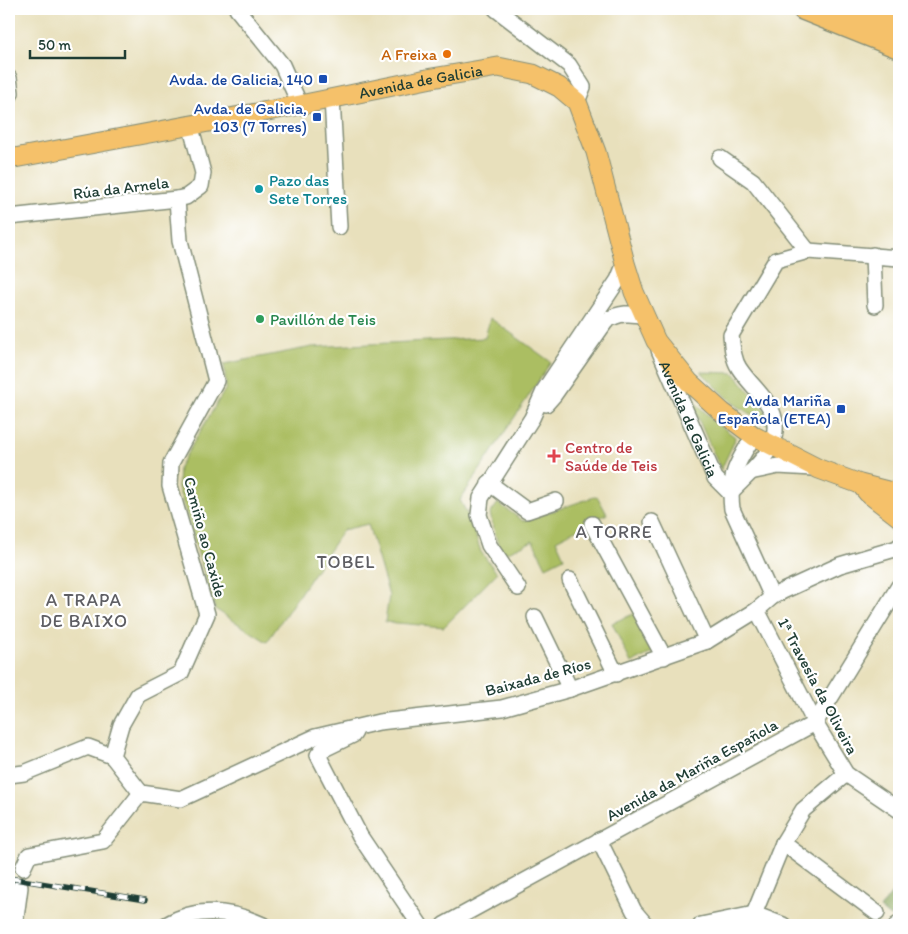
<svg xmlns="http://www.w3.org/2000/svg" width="908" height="934" font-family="Itim,sans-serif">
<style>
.green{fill:#abbe62;stroke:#657e4b}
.forest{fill:#88a558;stroke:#547146}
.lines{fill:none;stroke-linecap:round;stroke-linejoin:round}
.minor-casing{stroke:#848e78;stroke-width:18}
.major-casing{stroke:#848e78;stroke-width:21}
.highway-casing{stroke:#848e78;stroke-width:25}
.minor{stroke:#fff;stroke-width:15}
.major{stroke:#f5c16b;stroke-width:19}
.highway{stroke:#f5c16b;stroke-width:22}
.rail-casing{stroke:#1f3d34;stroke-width:5.5}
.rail{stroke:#fff;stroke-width:4;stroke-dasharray:11;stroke-linecap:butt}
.food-dot{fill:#e8710a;stroke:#fff;stroke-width:2}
.transit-dot{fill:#1a4fb4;stroke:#fff;stroke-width:2}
.culture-dot{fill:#0f9aa8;stroke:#fff;stroke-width:2}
.leisure-dot{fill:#2e9e5b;stroke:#fff;stroke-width:2}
.health-dot{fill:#e0444e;stroke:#fff;stroke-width:2}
.labels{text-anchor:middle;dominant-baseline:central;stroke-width:4.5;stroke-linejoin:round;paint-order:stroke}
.food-label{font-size:16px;fill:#c56008;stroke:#fff;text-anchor:end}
.transit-label{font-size:16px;fill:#164399;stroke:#fff;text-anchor:end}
.street-label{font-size:16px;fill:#1f3d34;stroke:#fff}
.culture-label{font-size:16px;fill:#0d838f;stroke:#fff;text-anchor:start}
.leisure-label{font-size:16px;fill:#27864d;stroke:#fff;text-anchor:start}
.health-label{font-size:16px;fill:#be3a42;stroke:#fff;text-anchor:start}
.neighbourhood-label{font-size:18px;letter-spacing:1px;fill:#5e5e63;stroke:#fff}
</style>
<rect width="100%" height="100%" fill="#fff"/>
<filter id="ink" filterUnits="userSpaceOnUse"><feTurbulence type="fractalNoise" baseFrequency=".02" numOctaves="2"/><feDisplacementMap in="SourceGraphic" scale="10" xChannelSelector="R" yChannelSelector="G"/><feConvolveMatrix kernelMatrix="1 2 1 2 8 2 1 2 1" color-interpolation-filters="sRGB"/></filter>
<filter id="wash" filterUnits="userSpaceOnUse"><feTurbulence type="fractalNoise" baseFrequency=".0096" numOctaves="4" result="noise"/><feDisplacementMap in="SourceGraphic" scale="20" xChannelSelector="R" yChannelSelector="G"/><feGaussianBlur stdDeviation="1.12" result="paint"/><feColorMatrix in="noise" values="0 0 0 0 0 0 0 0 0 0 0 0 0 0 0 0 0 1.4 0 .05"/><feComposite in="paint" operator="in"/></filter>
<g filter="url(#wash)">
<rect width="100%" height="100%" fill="#e8e0bc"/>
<path class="green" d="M490 318 551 362 460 500 471 521 481 552 497 573 444 627 385 622 389 596 368 524 343 530 267 642 215 609 178 487 179 467 226 388 224 364 312 347 485 338Z
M701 372 734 373 769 415 768 425 733 403Z
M688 396 712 419 735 437 734 442 721 470Z
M597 496 607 514 556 540 564 558 546 567 533 541 503 554 497 541 490 514 498 503 523 521Z
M636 613 654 652 631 663 612 623Z"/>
<path class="forest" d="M899 883V915L890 917 880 909Z"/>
</g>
<g filter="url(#ink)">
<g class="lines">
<defs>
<g id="minor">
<path d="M237 9 282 65 300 105"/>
<path d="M496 9 569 65 583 87 577 102"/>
<path d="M9 78 11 93 9 97"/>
<path d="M332 98 339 227"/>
<path d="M720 158 753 181 808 251"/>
<path d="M9 217 177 199 186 197 201 186 203 173 190 124"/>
<path d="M873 255 875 305"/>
<path id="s1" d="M659 350 715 478 730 493"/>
<path d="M546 404 554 395 606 321C619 312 631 313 645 316"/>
<path d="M754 436C737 462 728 477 732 509L772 597"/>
<path d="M750 472 778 466 813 468"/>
<path d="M489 483 527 511 556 501"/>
<path d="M730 493C742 480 765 461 772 444 785 408 756 394 739 368 733 359 732 346 731 335L776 260 808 251 899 258"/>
<path d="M652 522 707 641"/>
<path d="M592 524 664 657"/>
<path d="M570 580 616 674"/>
<path d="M518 588 489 545 479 515 481 498 532 418 545 389 618 280 625 263"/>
<path d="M757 610 815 723 846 774 899 810"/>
<path d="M535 617 570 689"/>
<path d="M355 732 353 735 322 750 318 755 360 836 420 925"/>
<path d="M9 775 24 773 88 747 112 756"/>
<path d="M141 793 181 799 315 737 379 722 502 708 570 689 707 641 757 610 772 597 783 591 840 565 898 548 899 546"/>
<path d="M141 793 112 756 121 725 138 695 181 673 207 614 170 486 171 463 216 381 180 241 177 199"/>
<path d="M599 840 634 911 646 925"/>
<path d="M783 843 877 913"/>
<path d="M23 868 29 855 103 841 141 793"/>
<path d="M15 925 20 887"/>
<path d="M166 925C197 906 232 911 263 925"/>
<path d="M444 925 815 723 899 586"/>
<path d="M701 925 754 914 783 925"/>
<path d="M752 925 754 914 783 843 803 810 846 774"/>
<path d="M897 925 899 924"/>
</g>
<g id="major">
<path id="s2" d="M9 159 300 105 432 78 498 67 533 74 559 87 577 102 596 152 625 263 634 292 656 341 689 382 722 412 754 436 819 469 860 484 899 494"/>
<path d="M863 487 868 493 899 517"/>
</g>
<path id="highway" d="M804 9 899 47
M838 9 899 27"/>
</defs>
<use href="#minor" class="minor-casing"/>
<use href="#major" class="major-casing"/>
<use href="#highway" class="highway-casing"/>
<use href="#minor" class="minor"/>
<use href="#major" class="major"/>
<use href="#highway" class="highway"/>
<defs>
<path id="rail" d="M9 878 145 900"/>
</defs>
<use href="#rail" class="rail-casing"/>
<use href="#rail" class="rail"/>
</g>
</g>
<circle class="food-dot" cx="447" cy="54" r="5"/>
<g class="transit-dot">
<rect x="318" y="74" width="10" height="10" rx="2.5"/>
<rect x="312" y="112" width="10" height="10" rx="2.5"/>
<rect x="836" y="404" width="10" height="10" rx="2.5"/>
</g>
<circle class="culture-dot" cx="259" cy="189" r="5"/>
<circle class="leisure-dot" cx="260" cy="319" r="5"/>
<path class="health-dot" d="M551.5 448.5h5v5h5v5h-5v5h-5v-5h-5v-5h5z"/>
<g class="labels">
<g class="food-label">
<text x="437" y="54">A Freixa</text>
</g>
<g class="transit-label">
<text x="313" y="79">Avda. de Galicia, 140</text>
<text x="307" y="108">Avda. de Galicia,<tspan x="307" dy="18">103 (7 Torres)</tspan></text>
<text x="831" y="400">Avda Mariña<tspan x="831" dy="18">Española (ETEA)</tspan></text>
</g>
<g class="street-label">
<text stroke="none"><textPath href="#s2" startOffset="419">Avenida de Galicia</textPath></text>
<text transform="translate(121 188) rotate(-7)">Rúa da Arnela</text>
<text stroke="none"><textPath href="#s1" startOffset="75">Avenida de Galicia</textPath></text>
<text transform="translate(205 537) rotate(75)">Camiño ao Caxide</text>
<text transform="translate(538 677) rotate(-15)">Baixada de Ríos</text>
<text transform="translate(818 686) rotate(62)">1ª Travesía da Oliveira</text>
<text transform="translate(692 770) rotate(-29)">Avenida da Mariña Española</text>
</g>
<g class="culture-label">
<text x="269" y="180">Pazo das<tspan x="269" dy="18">Sete Torres</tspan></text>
</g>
<g class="leisure-label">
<text x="270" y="319">Pavillón de Teis</text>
</g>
<g class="health-label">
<text x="565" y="447">Centro de<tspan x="565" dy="18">Saúde de Teis</tspan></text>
</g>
<g class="neighbourhood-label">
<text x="614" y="532">A TORRE</text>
<text x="346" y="562">TOBEL</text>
<text x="84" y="600">A TRAPA<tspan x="84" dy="21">DE BAIXO</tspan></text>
</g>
</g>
<rect width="908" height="934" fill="none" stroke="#fff" stroke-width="30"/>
<path d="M30 50v8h95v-8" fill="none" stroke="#1f3d34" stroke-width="2.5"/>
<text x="38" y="50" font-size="15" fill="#1f3d34" stroke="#ffffff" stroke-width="4" paint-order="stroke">50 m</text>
</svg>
